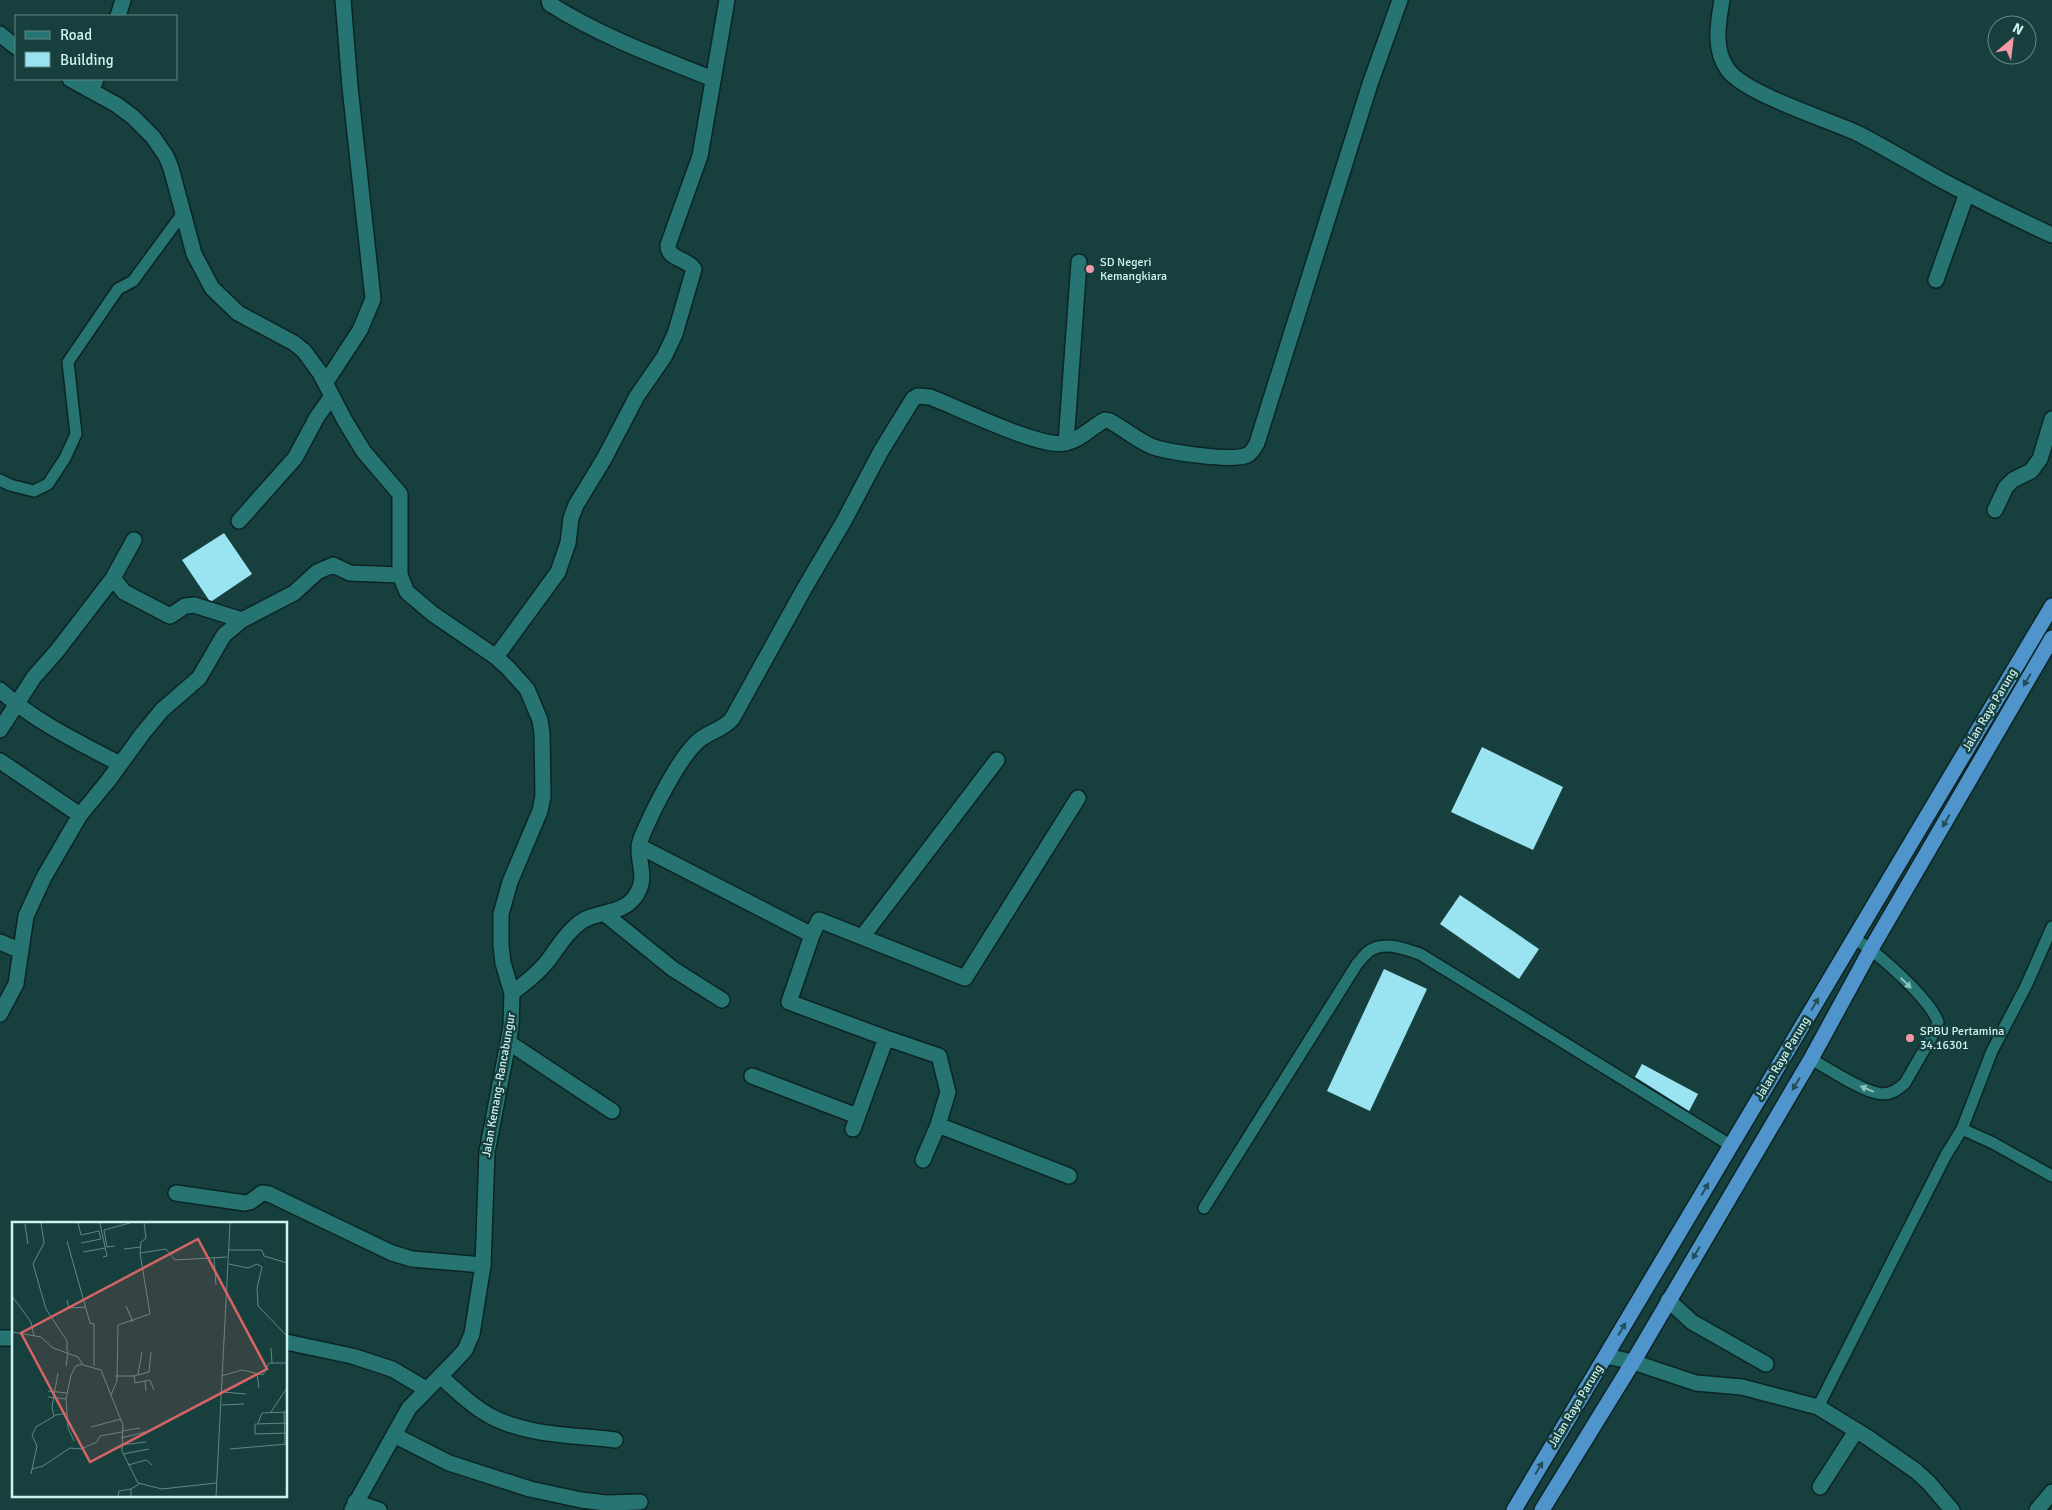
<svg xmlns="http://www.w3.org/2000/svg" width="2052" height="1510" font-family="Signika,sans-serif">
<style>
.building{fill:#9ae4f2}
.lines{fill:none;stroke-linecap:round;stroke-linejoin:round}
.service-casing{stroke:#0c2423;stroke-width:14}
.minor-casing{stroke:#0c2423;stroke-width:18}
.tertiary-casing{stroke:#0c2423;stroke-width:18}
.trunk-casing{stroke:#0c2423;stroke-width:18}
.service{stroke:#267572;stroke-width:11}
.minor{stroke:#267572;stroke-width:15}
.tertiary{stroke:#267572;stroke-width:15}
.trunk{stroke:#5094cc;stroke-width:15}
.oneway{fill:#22505a}
.oneway2{fill:#8bc1be}
.poi-dot{fill:#f49aa6;stroke:#173f3e;stroke-width:2}
.labels{text-anchor:middle;dominant-baseline:central;stroke-width:5;stroke-linejoin:round;paint-order:stroke}
.poi-label{font-size:12px;fill:#cff3f1;stroke:#173f3e;text-anchor:start}
.street-label{font-size:12px;fill:#cff3f1;stroke:#173f3e}
.inset-road{fill:none;stroke:#618786;stroke-width:1}
.view{fill:#d46564;fill-opacity:0.15;stroke:#d46564;stroke-width:2.5}
.inset-edge{fill:none;stroke:#cff3f1;stroke-width:2.5}
</style>
<rect width="100%" height="100%" fill="#173f3e"/>
<path class="building" d="M224 533 252 574 212 601 209 600 182 560Z
M1482 747 1563 787 1533 850 1451 812Z
M1460 895 1539 949 1519 979 1440 924Z
M1384 969 1427 989 1370 1111 1327 1091Z
M1642 1064 1698 1094 1689 1111 1635 1077Z"/>
<g class="lines">
<defs>
<path id="service" d="M0 480 10 485 34 491 48 484 65 458 76 434 68 362 118 289 133 281 183 213
M1811 1059C1829 1069 1858 1089 1877 1093 1888 1096 1898 1090 1905 1083L1935 1031 1938 1022C1929 998 1878 953 1855 939
M1962 1129 1992 1051 2026 986 2052 927
M1204 1208 1357 964C1361 960 1364 955 1368 952 1383 940 1405 949 1420 954L1730 1145
M1818 1407 1946 1155 1962 1129 1993 1143 2052 1176"/>
<path id="minor" d="M549 0 550 4C600 36 658 57 713 79
M1722 0C1718 23 1713 50 1728 70 1746 94 1826 119 1857 133 1886 148 1914 165 1943 181 1979 200 2015 218 2052 235
M118 16 123 0
M92 90 96 79
M1936 280 1967 193
M326 382 360 330 373 299 350 87 343 0
M1066 443 1079 262
M1995 510 2006 487 2013 480 2031 471 2040 459 2052 419
M239 521 295 458 317 417 332 396
M113 578 124 592 170 616 185 606 194 605 242 620
M496 657 558 572 568 543 571 518 576 505 604 459 637 396 664 357 675 334 694 269C688 259 667 259 668 245L700 156 727 0
M0 690C36 722 78 742 120 764
M0 730 34 677 57 651 113 578 134 540
M0 761 80 815
M639 846 812 935 789 1002 886 1038 853 1129
M605 914 673 969 722 1000
M812 935 819 920 965 978 1078 798
M862 937 997 760
M0 942 21 951
M512 993C524 984 536 975 546 963 556 951 564 935 577 925 593 910 620 916 634 898 652 875 632 859 642 836 652 812 677 762 695 744 705 732 722 731 732 719L804 589 844 521 881 451 913 399 918 396 930 397C957 407 1041 449 1065 443 1081 440 1091 427 1105 420L1110 421C1124 429 1136 439 1151 446 1166 452 1233 462 1247 455 1252 453 1255 447 1257 443L1370 84 1400 0
M0 1014 16 984 26 916 44 877 80 815 108 781 143 733 162 710 199 678 224 635 242 620 294 593 317 572 333 565 350 573 400 575
M886 1038 939 1056 948 1092 938 1125 923 1160
M508 1042 612 1111
M752 1076 857 1116
M938 1125 1069 1176
M176 1193 245 1203 250 1202 262 1193 269 1194 392 1253 412 1259 483 1265
M1668 1300 1692 1322 1766 1364
M0 1338H14
M286 1342 352 1356 392 1369 426 1389
M1606 1356 1633 1362 1696 1383 1742 1387 1818 1407 1867 1437 1916 1471 1929 1483 1952 1510
M440 1376C457 1391 474 1408 494 1418 531 1436 575 1435 615 1440
M394 1435 449 1463 530 1489 581 1500 606 1503 640 1502
M1820 1487 1856 1431
M355 1502 379 1510
M2037 1510 2052 1492"/>
<path id="tertiary" d="M0 34 16 47
M70 79 117 105 133 117 153 137 166 156 171 168 194 254 212 288 238 313 294 343 304 351 320 373 345 421 364 452 400 494V575L407 592 433 614 496 657 508 668 527 689 540 720 542 733 543 796 540 811 510 882 501 914V946L503 963 512 993 511 1027 487 1152 483 1265 472 1334 465 1350 454 1362 409 1408 352 1510"/>
<path id="trunk" d="M1514 1510 2052 606
M1542 1510 1633 1362 1811 1059 1871 949 2052 638"/>
</defs>
<use href="#service" class="service-casing"/>
<use href="#minor" class="minor-casing"/>
<use href="#tertiary" class="tertiary-casing"/>
<use href="#trunk" class="trunk-casing"/>
<use href="#service" class="service"/>
<use href="#minor" class="minor"/>
<use href="#tertiary" class="tertiary"/>
<use href="#trunk" class="trunk"/>
</g>
<defs><path id="oneway-solid" d="M-6-.8H1V-3.2L6.5 0L1 3.2V.8H-6Z" transform="scale(1.25)"/></defs>
<g class="oneway">
<use href="#oneway-solid" transform="translate(2027 680) rotate(120)"/>
<use href="#oneway-solid" transform="translate(1946 821) rotate(120)"/>
<use href="#oneway-solid" transform="translate(1815 1004) rotate(-59)"/>
<use href="#oneway-solid" transform="translate(1796 1084) rotate(121)"/>
<use href="#oneway-solid" transform="translate(1705 1189) rotate(-60)"/>
<use href="#oneway-solid" transform="translate(1696 1253) rotate(121)"/>
<use href="#oneway-solid" transform="translate(1622 1329) rotate(-59)"/>
<use href="#oneway-solid" transform="translate(1539 1468) rotate(-59)"/>
</g>
<g class="oneway2">
<use href="#oneway-solid" transform="translate(1906 983) rotate(44)"/>
<use href="#oneway-solid" transform="translate(1867 1089) rotate(-157)"/>
</g>
<g class="poi-dot">
<circle cx="1090" cy="269" r="5"/>
<circle cx="1910" cy="1038" r="5"/>
</g>
<g class="labels">
<g class="poi-label">
<text x="1100" y="262">SD Negeri<tspan x="1100" dy="14">Kemangkiara</tspan></text>
<text x="1920" y="1031">SPBU Pertamina<tspan x="1920" dy="14">34.16301</tspan></text>
</g>
<g class="street-label">
<text transform="translate(1990 710) rotate(-59)">Jalan Raya Parung</text>
<text transform="translate(1783 1058) rotate(-59)">Jalan Raya Parung</text>
<text transform="translate(499 1085) rotate(-80)">Jalan Kemang–Rancabungur</text>
<text transform="translate(1576 1406) rotate(-59)">Jalan Raya Parung</text>
</g>
</g>
<g transform="translate(12 1222)">
<rect width="275" height="275" fill="#173f3e"/>
<path class="inset-road" d="M29 1 32 21 21 42 34 87 55 119V129M66 1 69 13 87 9 89 17 69 21M88 1 95 34 91 35M13 2 16 22M55 19 78 101 82 102V144M103 24 95 25 92 8 118 1M112 27 129 25M217 28H250L252 34 275 41M71 30 93 26M128 31 154 27 163 38 215 35M202 36 204 63M217 42 236 46 245 42 250 45 245 66 246 84 275 114M0 74 19 100 22 114M55 78 57 86 74 85M114 84 121 100M0 110 29 115 41 126 66 135 71 143 89 148 111 203 110 229 126 261 150 267 204 261M259 126 260 141M54 144 56 129M245 151 247 166M126 152 130 130M103 154H122L123 161 133 159 134 169M122 154 137 150 139 130M209 154 230 148 251 153 257 141H275M133 159 138 158 142 168M36 169 55 171M211 170 234 172M99 173 105 159 106 103 138 92 128 31 129 20 134 16 132 1M36 175 54 177M210 183 232 182M259 190 275 166M272 190 273 222M42 194 40 185 46 151M246 201 250 191 275 190M275 201 243 202V212L275 211M79 205 109 197M110 209 128 206M109 216 133 210M62 219 56 206 54 177 59 153 64 144 70 142M109 223 134 220M218 227 275 222M111 232 137 227M116 243 134 238 140 243M20 247 31 244 58 226 69 227 85 220 88 214 110 210M19 252 25 224 20 213 24 205 44 193 55 191M106 274 107 269 119 267M119 274V267L127 262M204 274 218 1"/>
<path class="view" d="M186 17 255 147 78 240 9 111Z"/>
<rect width="275" height="275" class="inset-edge"/>
</g>
<rect x="15" y="15" width="162" height="65" fill="#173f3e" stroke="#618786"/>
<rect x="25" y="31" width="25" height="8" fill="#267572" stroke="#618786"/>
<text x="60" y="40" font-size="15" fill="#cff3f1">Road</text>
<rect x="25" y="52" width="25" height="15" fill="#9ae4f2" stroke="#618786"/>
<text x="60" y="65" font-size="15" fill="#cff3f1">Building</text>
<g transform="translate(2012 40) rotate(28)"><circle r="24" fill="#173f3e" stroke="#618786"/>
<path d="M0-4L9 19L0 12L-9 19Z" fill="#f49aa6"/>
<text y="-8" font-size="14" font-weight="bold" text-anchor="middle" fill="#cff3f1">N</text>
</g>
</svg>
